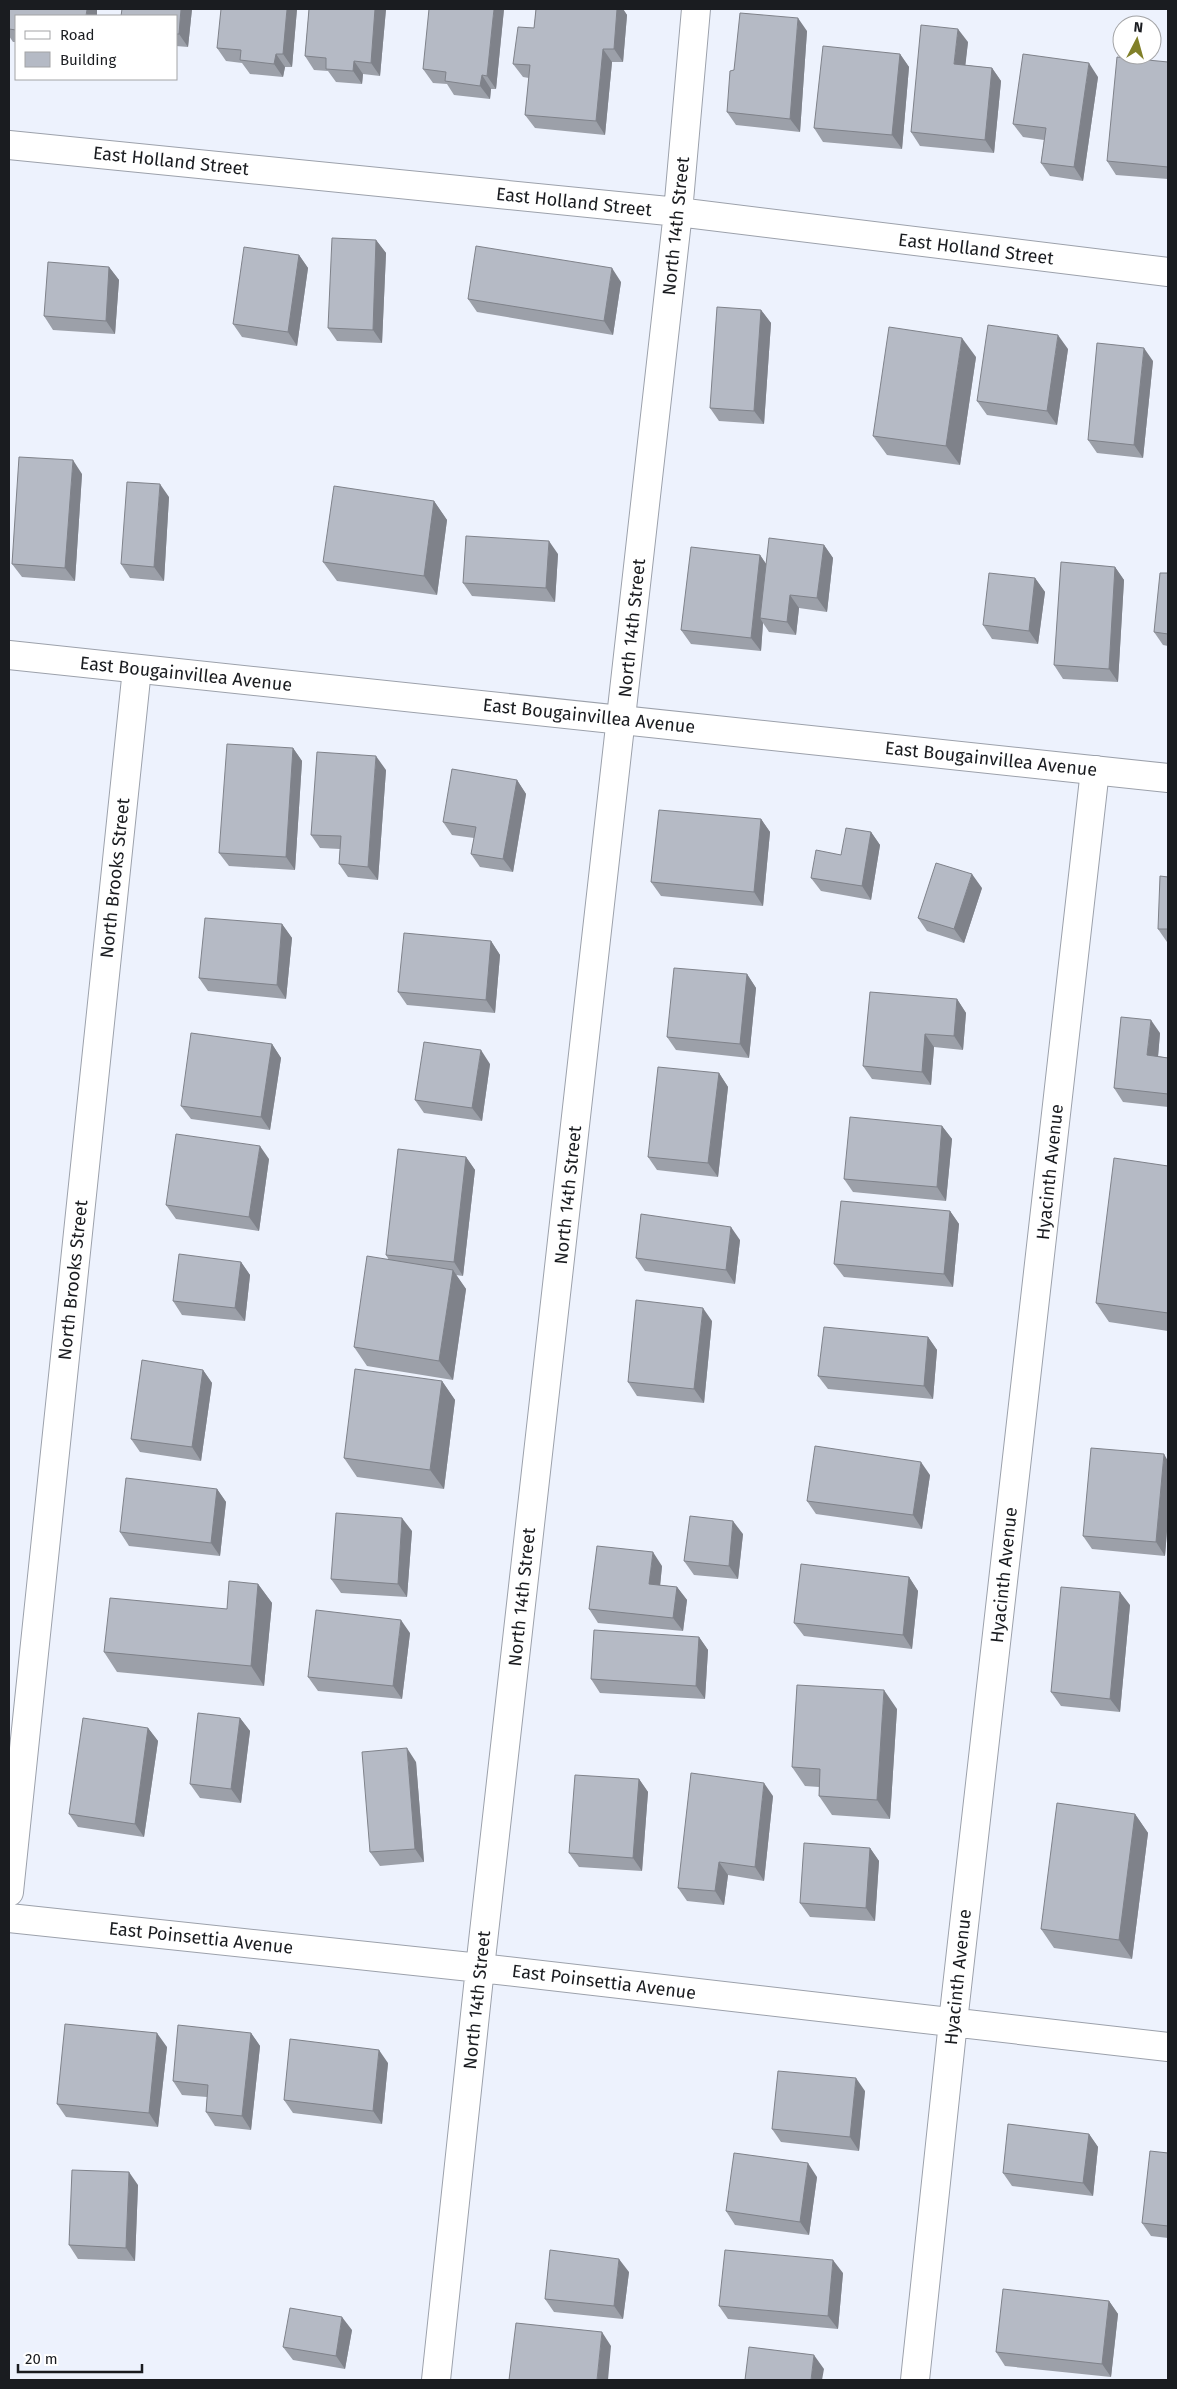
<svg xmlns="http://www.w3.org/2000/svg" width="1177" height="2389" font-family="'Fira Sans',sans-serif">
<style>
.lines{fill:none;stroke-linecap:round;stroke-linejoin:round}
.street-casing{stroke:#9ca1ab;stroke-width:30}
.secondary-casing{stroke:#9ca1ab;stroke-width:30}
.street{stroke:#fff;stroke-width:28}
.secondary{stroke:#fff;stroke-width:28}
.wall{fill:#9ca0a9}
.shaded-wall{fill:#7f828a}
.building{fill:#b5bac5;stroke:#7f828a}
.labels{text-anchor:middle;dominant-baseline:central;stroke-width:4.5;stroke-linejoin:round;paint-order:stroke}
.street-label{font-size:18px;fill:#1a1c20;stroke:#fff}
</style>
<rect width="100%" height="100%" fill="#edf2fd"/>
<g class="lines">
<defs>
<path id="street" d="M9 145 678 212 1168 272
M9 1892 137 669
M9 1918 480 1968 1168 2047
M436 2380 480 1968 678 212 696 9
M915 2380 953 2022 1095 770"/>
<path id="secondary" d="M9 655 1168 778"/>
</defs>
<use href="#street" class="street-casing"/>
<use href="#secondary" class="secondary-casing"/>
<use href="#street" class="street"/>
<use href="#secondary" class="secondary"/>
</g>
<path class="wall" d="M9 9 16 16V42H13L9 36Z
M192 9 188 47 176 46V16Z
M297 9 292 67H285L283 77 250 74 242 63 226 61 217 48Z
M309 9H386L380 76 363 74 362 84 336 82 328 71 314 70 305 56Z
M504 9 496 89H491L490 99 454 95 447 84 433 83 423 69Z
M536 9H623L627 15 623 62H612L605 135 535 128 525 115 529 78 523 77 513 64 534 28Z
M807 31 800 132 736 125 727 112 734 70Z
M968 42 965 65 992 68 1001 81 994 153 920 146 911 132Z
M900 54 909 67 902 149 823 142 814 128Z
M1168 62V179L1116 175 1107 161Z
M1098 77 1083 181 1050 176 1041 163 1044 140 1023 137 1013 124Z
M376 240 386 253 382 343 337 341 328 328Z
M299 255 308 268 297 346 242 337 233 324Z
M109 267 119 280 115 334 53 330 44 316Z
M621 282 613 335 477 312 468 299Z
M761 310 771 323 764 424 719 421 710 408Z
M1068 349 1057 425 987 415 977 401Z
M976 357 960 465 887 455 873 436Z
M1153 361 1143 458 1097 453 1088 440Z
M82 474 75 581 22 577 12 564Z
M169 497 164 581 130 578 121 564Z
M434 501 447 520 437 595 337 581 323 562Z
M824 545 833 558 827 612 799 608 796 635 769 632 763 623 761 651 691 644 681 630 760 555 766 564Z
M558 554 555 602 472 596 463 583Z
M1115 567 1124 580 1118 682 1063 679 1054 665Z
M1168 573V646L1163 645 1154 632Z
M1035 578 1045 592 1038 644 992 639 983 625Z
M293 748 302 761 295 870 229 866 219 853Z
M386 770 378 880 348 877 339 864 340 849 320 848 311 835Z
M517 780 526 794 513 872 480 867 471 854 474 838 452 835 443 822Z
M761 819 770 832 763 906 661 896 651 882Z
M871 832 880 845 871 900 821 891 811 878Z
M1168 877V942H1167L1158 929Z
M982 888 964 943 927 931 918 918Z
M282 924 292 938 286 999 208 991 199 978Z
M491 941 500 955 495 1013 407 1005 398 992Z
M747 974 756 988 749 1058 676 1050 667 1037Z
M957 999 966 1013 963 1050 934 1047 931 1085 872 1079 863 1066Z
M1160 1033 1158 1056 1168 1058V1107L1123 1102 1114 1088Z
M272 1044 281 1058 270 1130 191 1119 181 1106Z
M490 1064 482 1121 424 1113 415 1100Z
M719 1073 728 1087 718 1177 657 1170 648 1157Z
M942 1126 952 1139 946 1201 853 1192 844 1179Z
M466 1157 475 1170 463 1276 456 1275 466 1289 453 1380 367 1366 354 1347 389 1260 386 1255Z
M269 1159 259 1231 176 1219 166 1205Z
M1168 1166V1331L1109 1322 1096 1303Z
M950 1211 959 1224 953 1287 844 1277 834 1264Z
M740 1240 735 1284 645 1271 636 1258Z
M241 1262 250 1275 245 1321 182 1315 173 1301Z
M712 1321 704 1403 637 1396 628 1382Z
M928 1337 937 1350 933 1399 828 1389 818 1376Z
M203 1370 212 1383 201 1461 140 1452 131 1439Z
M442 1381 455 1400 444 1489 357 1477 344 1458Z
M1168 1461V1518L1165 1556 1092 1549 1083 1536Z
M930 1475 922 1529 816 1514 807 1501Z
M217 1489 226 1502 220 1556 129 1546 120 1532Z
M412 1531 407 1597 341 1593 331 1579Z
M743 1534 738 1579 694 1575 684 1561Z
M662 1566 660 1585 677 1587 687 1600 683 1631 598 1623 589 1609Z
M909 1577 918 1591 912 1649 804 1636 794 1623Z
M258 1584 272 1603 264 1686 117 1672 104 1652 227 1609Z
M1130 1605 1120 1712 1061 1706 1051 1692Z
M410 1633 402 1699 318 1691 308 1677Z
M699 1637 708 1650 705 1699 600 1693 591 1679Z
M897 1709 890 1819 832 1815 819 1796V1787L805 1786 792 1767Z
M240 1718 250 1731 241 1803 200 1798 190 1784Z
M148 1728 158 1741 144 1837 78 1827 69 1814Z
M416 1762 424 1862 380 1866 370 1852Z
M639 1779 648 1792 642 1871 579 1867 569 1853Z
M773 1796 764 1881 728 1875 724 1905 687 1901 678 1888Z
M1135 1814 1148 1833 1132 1959 1054 1948 1041 1929Z
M870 1848 879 1861 875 1921 810 1917 800 1903Z
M251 2033 260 2046 251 2130 215 2126 206 2112 207 2097 182 2095 173 2081Z
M167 2047 158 2127 66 2117 57 2104Z
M388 2063 382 2124 293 2113 284 2100Z
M865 2091 859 2151 781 2142 772 2129Z
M1089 2134 1098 2147 1093 2196 1012 2186 1003 2173Z
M1168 2153V2238L1151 2236 1142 2223Z
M817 2177 809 2235 735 2225 726 2211Z
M138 2185 135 2261 78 2259 69 2245Z
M629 2272 623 2319 554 2312 545 2299Z
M843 2273 838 2329 728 2319 719 2306Z
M1109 2301 1118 2314 1111 2377 1005 2366 996 2352Z
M352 2330 345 2369 293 2360 283 2347Z"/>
<path class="shaded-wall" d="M87 9H97V16H86Z
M181 9H192L188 47 179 34Z
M287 9H297L292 67 283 54Z
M375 9H386L380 76 371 63Z
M494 9H504L496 89 487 76Z
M617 9H623L627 15 623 62 614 49Z
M798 18 807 31 800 132 790 119Z
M958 29 968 42 964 78 954 64Z
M603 49 612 62 605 135 596 121Z
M276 54 285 67 283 77 274 64Z
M900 54 909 67 902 149 892 135Z
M354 61 363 74 362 84 353 71Z
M1089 63 1098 77 1083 181 1074 167Z
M992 68 1001 81 994 153 985 140Z
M482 75 491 89 490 99 480 86Z
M376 240 386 253 382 343 373 330Z
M299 255 308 268 297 346 288 332Z
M109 267 119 280 115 334 106 321Z
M612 268 621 282 613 335 604 321Z
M761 310 771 323 764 424 754 411Z
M1058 335 1068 349 1057 425 1047 411Z
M962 338 976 357 960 465 946 446Z
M1144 348 1153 361 1143 458 1134 445Z
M73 460 82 474 75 581 65 568Z
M160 484 169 497 164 581 154 567Z
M434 501 447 520 437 595 424 576Z
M549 541 558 554 555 602 546 588Z
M824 545 833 558 827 612 817 598Z
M760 555 769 568 760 618 763 623 761 651 751 638Z
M1115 567 1124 580 1118 682 1109 669Z
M1035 578 1045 592 1038 644 1029 631Z
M790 595 799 608 796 635 787 622Z
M293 748 302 761 295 870 286 857Z
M376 756 386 770 378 880 368 867Z
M517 780 526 794 513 872 503 859Z
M761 819 770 832 763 906 754 892Z
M871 832 880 845 871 900 862 886Z
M972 874 982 888 964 943 954 929Z
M282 924 292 938 286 999 277 985Z
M491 941 500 955 495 1013 486 1000Z
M747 974 756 988 749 1058 740 1044Z
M957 999 966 1013 963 1050 954 1036Z
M1151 1020 1160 1033 1157 1069 1147 1055Z
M925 1034 934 1047 931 1085 922 1072Z
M272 1044 281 1058 270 1130 261 1117Z
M481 1050 490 1064 482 1121 472 1108Z
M719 1073 728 1087 718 1177 708 1163Z
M942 1126 952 1139 946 1201 937 1187Z
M260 1146 269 1159 259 1231 249 1217Z
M466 1157 475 1170 463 1276 454 1262Z
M950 1211 959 1224 953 1287 944 1274Z
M731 1227 740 1240 735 1284 726 1270Z
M241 1262 250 1275 245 1321 235 1308Z
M453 1270 466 1289 453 1380 439 1361Z
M703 1308 712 1321 704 1403 694 1389Z
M928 1337 937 1350 933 1399 924 1386Z
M203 1370 212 1383 201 1461 192 1447Z
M442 1381 455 1400 444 1489 430 1470Z
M1164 1454 1168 1461V1518L1165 1556 1156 1542Z
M921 1462 930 1475 922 1529 913 1515Z
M217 1489 226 1502 220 1556 211 1543Z
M402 1518 412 1531 407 1597 398 1584Z
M733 1521 743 1534 738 1579 729 1566Z
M653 1552 662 1566 659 1597 649 1584Z
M909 1577 918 1591 912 1649 903 1635Z
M258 1584 272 1603 264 1686 251 1666Z
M677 1587 687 1600 683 1631 673 1618Z
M1120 1592 1130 1605 1120 1712 1110 1699Z
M401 1620 410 1633 402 1699 393 1686Z
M699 1637 708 1650 705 1699 696 1686Z
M884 1690 897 1709 890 1819 877 1800Z
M240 1718 250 1731 241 1803 231 1789Z
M148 1728 158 1741 144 1837 135 1824Z
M407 1748 416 1762 424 1862 415 1849Z
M639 1779 648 1792 642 1871 633 1858Z
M764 1783 773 1796 764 1881 755 1867Z
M1135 1814 1148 1833 1132 1959 1119 1940Z
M870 1848 879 1861 875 1921 866 1908Z
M719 1862 728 1875 724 1905 715 1891Z
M157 2033 167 2047 158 2127 149 2113Z
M251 2033 260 2046 251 2130 242 2116Z
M379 2050 388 2063 382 2124 373 2111Z
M856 2078 865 2091 859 2151 850 2137Z
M1089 2134 1098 2147 1093 2196 1083 2183Z
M808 2163 817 2177 809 2235 800 2222Z
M129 2172 138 2185 135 2261 126 2248Z
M619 2259 629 2272 623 2319 614 2306Z
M833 2260 843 2273 838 2329 828 2316Z
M1109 2301 1118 2314 1111 2377 1102 2364Z
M342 2317 352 2330 345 2369 336 2356Z
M602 2332 611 2346 608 2380H597Z
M814 2355 824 2369 822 2380H811Z"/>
<path class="building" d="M9 9H87L86 16H16V30L9 29Z
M122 9H181L179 34H176V16H121Z
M221 9H287L283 54H276L274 64 240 60 241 50 217 48Z
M309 9H375L371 63 354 61 353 71 326 69V58L305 56Z
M429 9H494L487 76 482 75 480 86 445 81 446 72 423 69Z
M536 9H617L614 49H603L596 121 525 115 530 65 513 64 518 27 534 28Z
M740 13 798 18 790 119 727 112 730 71 734 70Z
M921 25 958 29 954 64 992 68 985 140 911 132Z
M823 46 900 54 892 135 814 128Z
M1023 54 1089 63 1074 167 1041 163 1046 128 1013 124Z
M1117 57 1168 62V167L1107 161Z
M332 238 376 240 373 330 328 328Z
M476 246 612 268 604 321 468 299Z
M244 247 299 255 288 332 233 324Z
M48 262 109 267 106 321 44 316Z
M717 307 761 310 754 411 710 408Z
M988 325 1058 335 1047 411 977 401Z
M889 327 962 338 946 446 873 436Z
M1097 343 1144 348 1134 445 1088 440Z
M19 457 73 460 65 568 12 564Z
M127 482 160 484 154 567 121 564Z
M334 486 434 501 424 576 323 562Z
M466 536 549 541 546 588 463 583Z
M769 538 824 545 817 598 790 595 787 622 760 618Z
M691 547 760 555 751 638 681 630Z
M1061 562 1115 567 1109 669 1054 665Z
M989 573 1035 578 1029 631 983 625Z
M1160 573H1168V634L1154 632Z
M227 744 293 748 286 857 219 853Z
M317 752 376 756 368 867 339 864 341 836 311 835Z
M452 769 517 780 503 859 471 854 476 827 443 822Z
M659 810 761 819 754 892 651 882Z
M846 828 871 832 862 886 811 878 816 850 841 855Z
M936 863 972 874 954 929 918 918Z
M1160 876 1168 877V929H1158Z
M205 918 282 924 277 985 199 978Z
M404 933 491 941 486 1000 398 992Z
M674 968 747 974 740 1044 667 1037Z
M870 992 957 999 954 1036 925 1034 922 1072 863 1066Z
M1121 1017 1151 1020 1147 1055 1168 1058V1094L1114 1088Z
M191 1033 272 1044 261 1117 181 1106Z
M424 1042 481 1050 472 1108 415 1100Z
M658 1067 719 1073 708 1163 648 1157Z
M850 1117 942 1126 937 1187 844 1179Z
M176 1134 260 1146 249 1217 166 1205Z
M398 1149 466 1157 454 1262 386 1255Z
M1114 1158 1168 1166V1313L1096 1303Z
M841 1201 950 1211 944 1274 834 1264Z
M641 1214 731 1227 726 1270 636 1258Z
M179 1254 241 1262 235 1308 173 1301Z
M367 1256 453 1270 439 1361 354 1347Z
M636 1300 703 1308 694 1389 628 1382Z
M824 1327 928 1337 924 1386 818 1376Z
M142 1360 203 1370 192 1447 131 1439Z
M355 1369 442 1381 430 1470 344 1458Z
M815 1446 921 1462 913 1515 807 1501Z
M1091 1448 1164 1454 1156 1542 1083 1536Z
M126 1478 217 1489 211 1543 120 1532Z
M336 1513 402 1518 398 1584 331 1579Z
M690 1516 733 1521 729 1566 684 1561Z
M597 1546 653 1552 649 1584 677 1587 673 1618 589 1609Z
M801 1564 909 1577 903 1635 794 1623Z
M229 1581 258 1584 251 1666 104 1652 110 1598 227 1609Z
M1061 1587 1120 1592 1110 1699 1051 1692Z
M316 1610 401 1620 393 1686 308 1677Z
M594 1630 699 1637 696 1686 591 1679Z
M797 1685 884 1690 877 1800 819 1796 820 1769 792 1767Z
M198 1713 240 1718 231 1789 190 1784Z
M83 1718 148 1728 135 1824 69 1814Z
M407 1748 415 1849 370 1852 362 1752Z
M691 1773 764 1783 755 1867 719 1862 715 1891 678 1888Z
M575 1775 639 1779 633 1858 569 1853Z
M1057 1803 1135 1814 1119 1940 1041 1929Z
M804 1843 870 1848 866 1908 800 1903Z
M65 2024 157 2033 149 2113 57 2104Z
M178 2025 251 2033 242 2116 206 2112 208 2085 173 2081Z
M290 2039 379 2050 373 2111 284 2100Z
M778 2071 856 2078 850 2137 772 2129Z
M1008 2124 1089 2134 1083 2183 1003 2173Z
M1150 2151 1168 2153V2226L1142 2223Z
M734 2153 808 2163 800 2222 726 2211Z
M72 2170 129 2172 126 2248 69 2245Z
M550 2250 619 2259 614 2306 545 2299Z
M725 2250 833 2260 828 2316 719 2306Z
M1003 2289 1109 2301 1102 2364 996 2352Z
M290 2308 342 2317 336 2356 283 2347Z
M516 2323 602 2332 597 2380H509Z
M749 2347 814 2355 811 2380H745Z"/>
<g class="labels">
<g class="street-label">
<text transform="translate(171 161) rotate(6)">East Holland Street</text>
<text transform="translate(574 202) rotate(6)">East Holland Street</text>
<text transform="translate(676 226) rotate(-84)">North 14th Street</text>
<text transform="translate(976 249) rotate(7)">East Holland Street</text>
<text transform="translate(632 628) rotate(-84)">North 14th Street</text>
<text transform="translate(186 674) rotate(6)">East Bougainvillea Avenue</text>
<text transform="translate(589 716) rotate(6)">East Bougainvillea Avenue</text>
<text transform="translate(991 759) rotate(6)">East Bougainvillea Avenue</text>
<text transform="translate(115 878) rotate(-84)">North Brooks Street</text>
<text transform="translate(1050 1172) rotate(-84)">Hyacinth Avenue</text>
<text transform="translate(568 1195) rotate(-84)">North 14th Street</text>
<text transform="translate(73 1280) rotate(-84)">North Brooks Street</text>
<text transform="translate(1004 1575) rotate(-84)">Hyacinth Avenue</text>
<text transform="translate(522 1597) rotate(-84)">North 14th Street</text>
<text transform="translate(201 1938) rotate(6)">East Poinsettia Avenue</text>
<text transform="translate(958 1977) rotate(-84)">Hyacinth Avenue</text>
<text transform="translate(604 1982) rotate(7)">East Poinsettia Avenue</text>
<text transform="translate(477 2000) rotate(-84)">North 14th Street</text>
</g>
</g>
<rect width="1177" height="2389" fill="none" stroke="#1a1c20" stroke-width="20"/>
<rect x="15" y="15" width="162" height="65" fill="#ffffff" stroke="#a3a4a6"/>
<rect x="25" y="31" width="25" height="8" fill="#ffffff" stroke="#a3a4a6"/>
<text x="60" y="40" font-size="15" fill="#1a1c20">Road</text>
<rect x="25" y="52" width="25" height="15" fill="#b5bac5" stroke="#a3a4a6"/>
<text x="60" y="65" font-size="15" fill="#1a1c20">Building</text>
<g transform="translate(1137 40) rotate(6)"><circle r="24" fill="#ffffff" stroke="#a3a4a6"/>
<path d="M0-4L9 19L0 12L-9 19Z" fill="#818029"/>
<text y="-8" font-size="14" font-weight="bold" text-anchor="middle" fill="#1a1c20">N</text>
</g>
<path d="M18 2364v8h124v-8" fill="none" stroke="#1a1c20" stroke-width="2.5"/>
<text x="25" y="2364" font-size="15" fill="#1a1c20" stroke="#ffffff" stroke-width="4" paint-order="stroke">20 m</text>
</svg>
